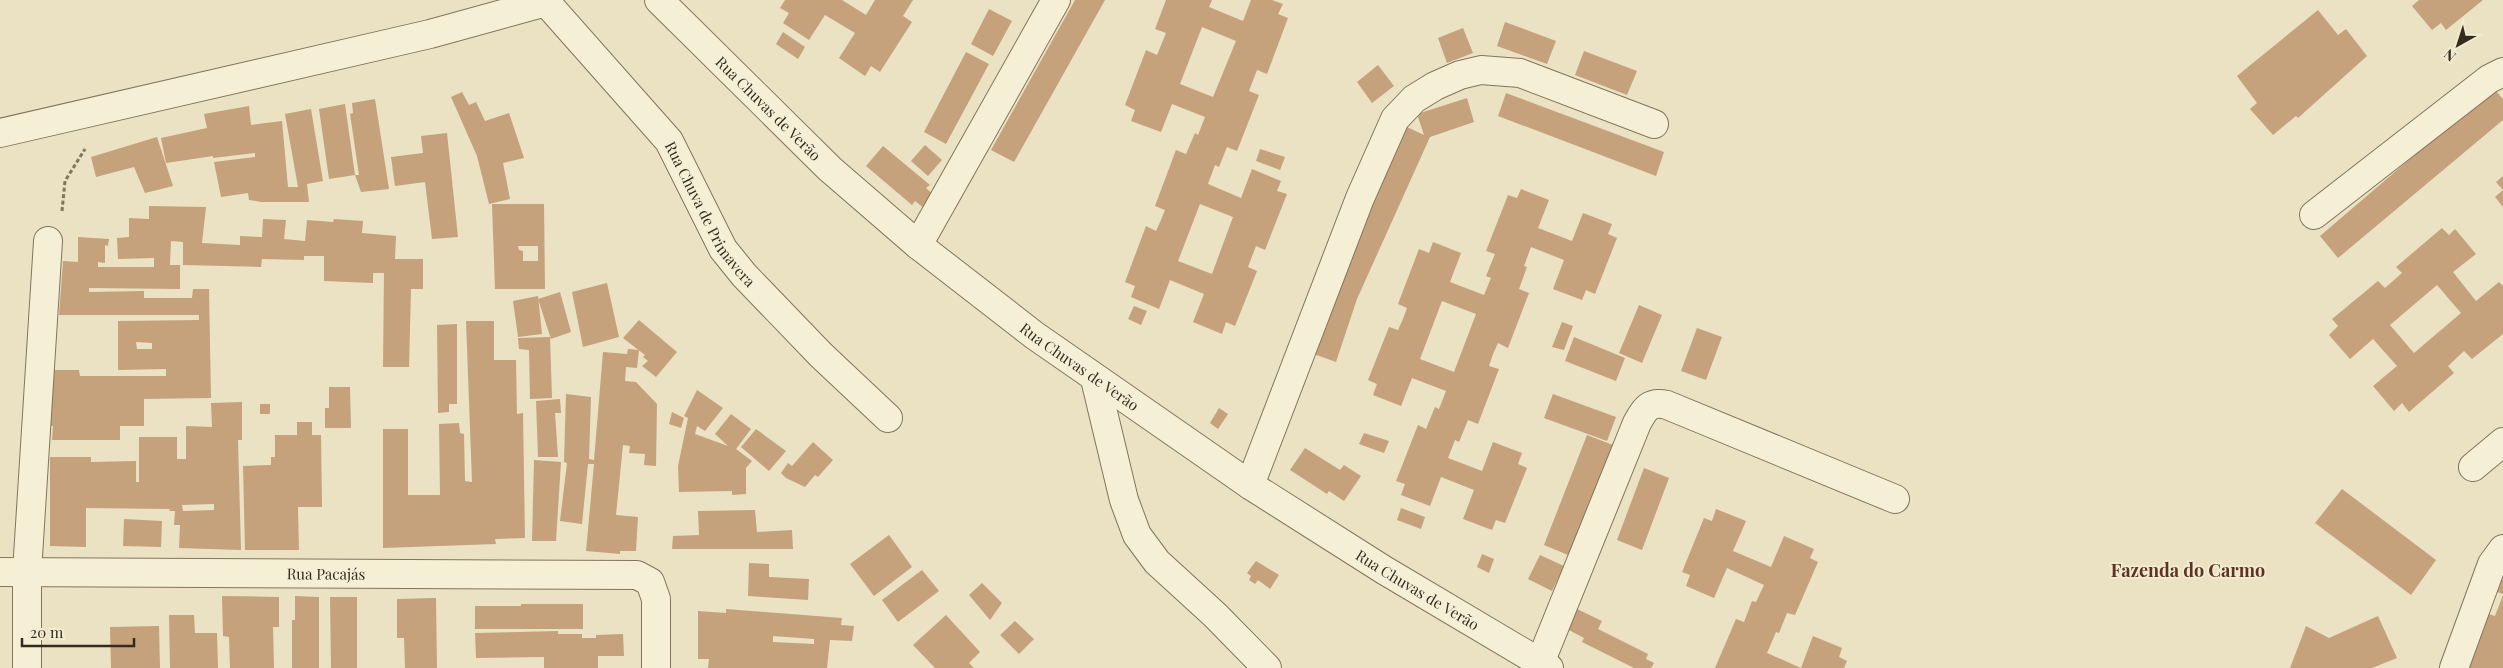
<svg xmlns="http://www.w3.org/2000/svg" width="2503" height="668" font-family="'Playfair Display',serif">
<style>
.building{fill:#c5a17c;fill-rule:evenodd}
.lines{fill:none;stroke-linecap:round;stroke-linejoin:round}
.minor-casing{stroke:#83745c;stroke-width:30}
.tertiary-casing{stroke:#83745c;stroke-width:30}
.path{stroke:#83745c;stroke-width:3;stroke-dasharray:4 2.5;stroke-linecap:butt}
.minor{stroke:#f5efd6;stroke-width:28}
.tertiary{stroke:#f5efd6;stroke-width:28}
.labels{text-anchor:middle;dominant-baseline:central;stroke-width:4;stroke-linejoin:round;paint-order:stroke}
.street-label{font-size:15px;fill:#342b1e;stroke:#f2ebd2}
.quarter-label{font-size:18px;font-weight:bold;fill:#5d3322;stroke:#f2ebd2}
</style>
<rect width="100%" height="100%" fill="#eae2c3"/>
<path class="building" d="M785 0H842L866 15 875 0H913L903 16 912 22 880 72 871 66 865 76 839 58 855 33 825 15 809 40 783 23 789 13 780 8Z
M1075 0H1105L1014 162 991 150Z
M1166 0H1212L1209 7 1243 21 1251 0H1272L1283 4 1278 14 1288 18 1267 74 1257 70 1249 91 1259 95 1237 151 1227 147 1219 167 1215 165 1208 184 1241 198 1252 169 1281 181 1277 191 1287 194 1265 250 1256 246 1248 267 1257 271 1235 326 1226 322 1222 334 1193 322 1204 294 1170 280 1159 309 1131 297 1135 286 1125 282 1146 226 1156 231 1161 220 1165 210 1155 206 1176 150 1186 154 1195 133 1198 135 1205 117 1172 104 1161 132 1131 121 1135 110 1125 105 1146 50 1157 55 1166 33 1155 29ZM1202 27 1236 41 1213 97 1180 84ZM1200 204 1233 217 1212 274 1178 261Z
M2419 0H2483L2446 30 2441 23 2432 30 2412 6Z
M989 9 1012 21 993 56 971 44Z
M2318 10 2338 35 2346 29 2367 56 2298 118 2296 116 2273 135 2250 109 2257 103 2237 76Z
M1505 22 1556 41 1547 64 1497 46Z
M1463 28 1473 53 1447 63 1438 38Z
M783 32 805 47 798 59 776 44Z
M1584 51 1637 71 1627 95 1575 75Z
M966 52 989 64 946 144 924 132Z
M1378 65 1394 86 1372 103 1357 82Z
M2493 88 2503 99V120L2338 258 2320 236Z
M462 92 469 105 476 102 485 121 509 113 524 158 503 163 510 199 489 204 477 156 451 97Z
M1506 93 1664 152 1656 176 1498 116Z
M1467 98 1474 122 1430 137 1357 299 1336 362 1311 353 1325 314 1405 126 1424 135 1417 114Z
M375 99 389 189 361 192 355 175H359L350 114 353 113 352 103Z
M345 104 355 175 329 179 319 109Z
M249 106 251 125 282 121 288 187H298L285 114 311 109 323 181 307 184 309 202H262L249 200 248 193 221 197 214 162 255 157V153L213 158V156L166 163 161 138 207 128 204 114Z
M447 133 458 237 432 239 425 182 395 186 391 157 423 153 421 136Z
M157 137 173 186 145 193 134 167 96 177 91 157Z
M925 145 942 160 928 176 911 161Z
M883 146 930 185 926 188 939 200 930 213 915 201 912 205 866 166Z
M1260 149 1285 157 1280 170 1256 161Z
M2503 176V190L2496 182Z
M1521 189 1549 200 1538 228 1572 241 1583 213 1612 224 1608 234 1617 238 1595 294 1586 290 1582 300 1553 289 1564 260 1531 247 1524 266 1527 267 1519 289 1529 293 1508 348 1498 343 1493 354 1489 366 1499 369 1478 424 1468 420 1459 442 1455 440 1448 458 1482 471 1493 442 1522 453 1518 464 1527 468 1505 523 1496 520 1492 530 1463 519 1474 490 1441 477 1430 506 1401 495 1405 484 1396 481 1418 425 1426 429 1435 407 1439 409 1446 391 1412 378 1401 406 1373 395 1377 384 1368 380 1389 327 1398 330 1403 319 1407 308 1398 304 1419 249 1429 253 1433 242 1461 253 1450 282 1484 295 1491 278 1486 276 1495 254 1486 251 1508 195 1517 198ZM1442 301 1476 314 1454 372 1420 359Z
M2503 190V207L2495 197Z
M492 204H544L545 289H495ZM518 246H538V261H523V251L519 250Z
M149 206 206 207 202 243 240 245V236L262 237 263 219 286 220 284 239 305 241 307 220 333 222 334 219 363 221 362 233 396 236 395 259H423V289H411L409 367H383L384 273H373V283L324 281V256H304V260L262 259 261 267 183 265V242L171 241 170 265H180V289L89 288V292L144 291V298H192L193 289H209L211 398 144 399V426H120V440H52L53 426H49L51 370H79L80 376H166V369L118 370V321L199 320V315H59L63 261 78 262V237L109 239 108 246 105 245V263L98 262V267H154V258L118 259 117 238 129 237V218L149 219ZM136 342 152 343V349H137Z
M2442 228 2449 235 2455 229 2476 254 2453 272 2476 301 2499 282 2503 286V334L2472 359 2464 351 2448 366 2454 373 2409 412 2402 403 2394 411 2373 386 2397 366 2373 339 2350 359 2329 335 2338 326 2332 319 2378 281 2385 288 2402 273 2396 267ZM2437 285 2461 313 2414 353 2390 325Z
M607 283 619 337 583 347 572 292Z
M560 292 571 332 551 339 538 299Z
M538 296 542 334 518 337 513 301Z
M1639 305 1662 315 1642 363 1619 353Z
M1134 306 1147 311 1141 325 1128 319Z
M639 320 677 352 656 377 642 366 648 361 643 357 645 355 623 338Z
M466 321H494V360H516L517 414 523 413 525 538 495 539 496 544 383 548V429H408V495H440L439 424 459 423 460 433 464 434 465 481 472 482Z
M1562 322 1573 326 1564 350 1552 347Z
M457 324V404H449V412L438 413 437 325Z
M1697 328 1722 337 1706 380 1681 371Z
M550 337 552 398 530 399 529 350 519 349 518 338Z
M1574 337 1625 358 1616 381 1565 361Z
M628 349 639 350 637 368 626 367 625 381 636 382 657 404 656 466 644 465 645 454 629 453 630 446 623 445 616 515 638 517 636 551H620V554L586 551 594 464H588L582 524 560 521 567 463 564 462 566 394 591 397 589 459 594 460 603 352 627 354Z
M329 387H350L351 428H325V408H329Z
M697 390 723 408 705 431 697 426 695 434 728 446 715 434 731 414 751 429 736 449 752 461 746 468V494L732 495V491L679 492 678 466 688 418 684 416Z
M1553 394 1616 417 1607 441 1544 418Z
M560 399 561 413H555L558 457H538L536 401Z
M242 402V440H238L241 550 179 548 180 525H174L175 511H169L170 509 86 508V547L50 546V457H91V462L136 461V482H139V437H177V459H186V426L212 427 211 403ZM214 504V510L183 511 182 505Z
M260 404H270V414H260Z
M1219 408 1228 414 1218 429 1210 423Z
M672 412 684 418 681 428 669 424Z
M297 422H312V435H321L322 507H298L299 550H245L243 466 271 465V457H275V435H297Z
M756 429 786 451 769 471 741 447Z
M1364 433 1389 441 1384 453 1359 444Z
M1587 435 1613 445 1568 555 1544 545Z
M813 442 833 460 818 477 815 475 805 487 786 478 781 473 788 463 792 466Z
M1305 448 1340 470 1344 465 1361 476 1344 501 1329 491 1327 494 1290 470Z
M534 460 561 462 556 541H532Z
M1644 468 1669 478 1642 550 1617 540Z
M2342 489 2436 560 2411 595 2315 523Z
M1401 508 1425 517 1421 529 1397 520Z
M1716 509 1746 521 1733 551 1771 567 1784 536 1814 549 1810 558 1818 562 1795 615 1787 613 1779 633 1776 632 1767 653 1801 668 1813 636 1842 648 1839 657 1847 661 1844 668H1715L1736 619 1744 622 1752 601 1756 602 1764 585 1727 568 1714 598 1686 586 1690 575 1682 572 1704 518 1712 521Z
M755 510 757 532 792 530 793 549H672L673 536 699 535 698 511Z
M124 519 162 521 161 547 123 546Z
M889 535 912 567 874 596 850 564Z
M1482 554 1494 559 1489 573 1477 567Z
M1540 555 1564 566 1552 591 1528 579Z
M1256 561 1279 575 1270 589 1258 580 1255 584 1249 580 1251 576 1247 573Z
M749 563 769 564V577L809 579 808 600 748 596Z
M2503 567V594L2494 591Z
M922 570 939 591 898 622 882 600Z
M982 583 1002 603 990 620 969 595Z
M2503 595V668H2465L2485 613 2495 616Z
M222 596 279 597V627H273L274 668H230L229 637 223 636Z
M295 596 319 597V668H292V620H295Z
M330 597H357V668H331Z
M436 598 437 668H405L404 638H397V599Z
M521 604H583V629H475V606H521Z
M726 609 842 618 841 625 854 626 852 641 830 640 827 668H708L709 659H698V611L726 613ZM773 636 814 639V644L773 642Z
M1577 609 1602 621 1598 629 1648 654 1646 659 1654 663 1651 668H1634L1582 642 1584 638 1567 629Z
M169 615H194L195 633H217L218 668H170Z
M946 615 980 652 969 663 974 668H935L913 645Z
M2378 616 2397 658 2372 668H2290L2306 626 2329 638Z
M1015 621 1034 639 1019 654 1000 635Z
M159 626 160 668H111L110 627Z
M558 631V634H582V638H596V635L623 634 624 656H598V668H544V657L476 658 475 633Z"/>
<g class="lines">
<defs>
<g id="minor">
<path id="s1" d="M547 0 546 2 669 141 723 249 744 275 821 355 888 418"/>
<path d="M0 133 430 34 546 2"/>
<path d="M2314 215 2489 79 2503 72"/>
<path d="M918 245 1056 0"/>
<path d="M1095 379 1124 500 1137 535 1157 562 1215 615 1267 668"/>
<path d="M2473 467 2503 442"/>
<path d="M1250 485 1360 198 1395 119 1414 99 1435 86 1460 75 1481 70 1520 73 1654 124"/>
<path id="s2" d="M0 572 637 575 650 582 656 599V668"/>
<path d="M1540 663 1637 423C1645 408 1650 401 1667 405L1895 499"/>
<path d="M27 668V572L48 241"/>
<path d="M2454 668 2492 564 2503 549"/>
</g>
<g id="tertiary">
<path id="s3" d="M659 0 830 169 918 245 1034 335 1250 485 1384 570 1549 668"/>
</g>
</defs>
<use href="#minor" class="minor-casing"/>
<use href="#tertiary" class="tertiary-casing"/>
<path class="path" d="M62 211 65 181 85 149"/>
<use href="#minor" class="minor"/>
<use href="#tertiary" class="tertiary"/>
</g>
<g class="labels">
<g class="street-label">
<text stroke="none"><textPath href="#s3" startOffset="154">Rua Chuvas de Verão</textPath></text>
<text stroke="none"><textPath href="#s1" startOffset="272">Rua Chuva de Primavera</textPath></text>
<text stroke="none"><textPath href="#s3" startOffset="559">Rua Chuvas de Verão</textPath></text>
<text stroke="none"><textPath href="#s2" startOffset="326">Rua Pacajás</textPath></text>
<text stroke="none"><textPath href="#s3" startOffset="964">Rua Chuvas de Verão</textPath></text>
</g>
<g class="quarter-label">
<text x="2188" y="570">Fazenda do Carmo</text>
</g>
</g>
<g transform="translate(2458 45) rotate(219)" stroke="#f2ebd2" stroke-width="4" paint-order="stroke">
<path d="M0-4L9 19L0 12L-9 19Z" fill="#342b1e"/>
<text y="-8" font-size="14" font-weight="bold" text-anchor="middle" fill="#342b1e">N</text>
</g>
<path d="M22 638v8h112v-8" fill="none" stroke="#342b1e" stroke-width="2.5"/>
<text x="30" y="638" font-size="15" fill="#342b1e" stroke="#f2ebd2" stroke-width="4" paint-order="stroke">20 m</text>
</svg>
